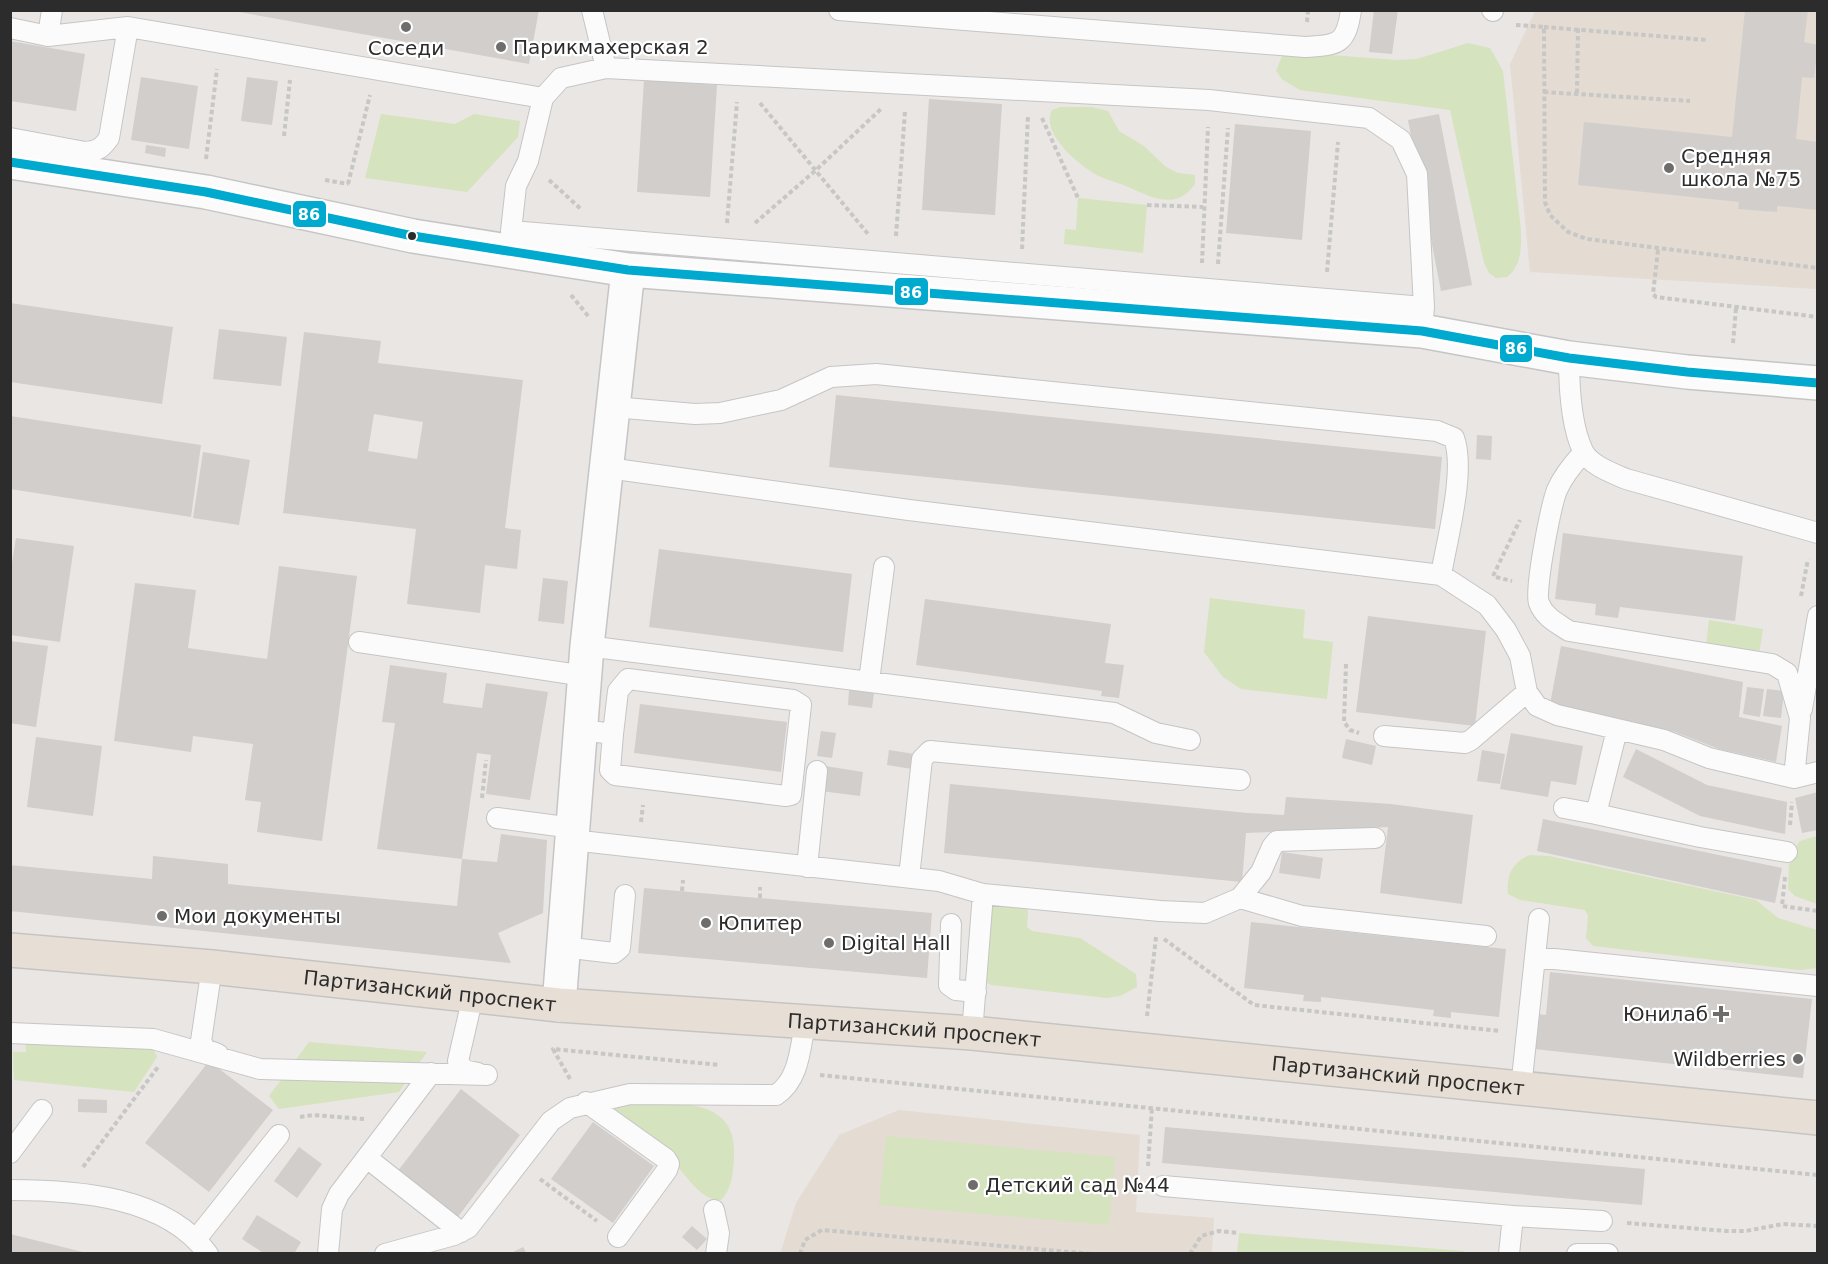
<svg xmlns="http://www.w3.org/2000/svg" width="1828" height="1264" font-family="'DejaVu Sans',sans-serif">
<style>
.education{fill:#e4dbd2}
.green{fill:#d5e3be}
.building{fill:#d1cecc;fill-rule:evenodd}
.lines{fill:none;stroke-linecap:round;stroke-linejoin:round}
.service-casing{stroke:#c6c5c5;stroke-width:22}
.tertiary-casing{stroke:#c6c5c5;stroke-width:36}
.primary-casing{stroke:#c6c4c2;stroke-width:36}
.path{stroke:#c7c7c6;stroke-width:4;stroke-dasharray:4.5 3;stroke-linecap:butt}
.service{stroke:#fcfbfb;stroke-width:20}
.tertiary{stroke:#fcfbfb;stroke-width:33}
.primary{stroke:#e7dfd5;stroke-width:33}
.bus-1-casing{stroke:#fff;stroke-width:14}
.bus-1{stroke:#00a9ce;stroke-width:9}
.poi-dot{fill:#6e6d6c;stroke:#fff;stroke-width:2}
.bus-dot{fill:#2c2c2c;stroke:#fff;stroke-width:2}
.labels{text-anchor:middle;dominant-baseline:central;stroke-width:4.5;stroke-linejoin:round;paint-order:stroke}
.poi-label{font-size:20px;fill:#2c2c2c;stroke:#fff;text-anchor:start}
.street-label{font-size:20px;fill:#2c2c2c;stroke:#fff}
.line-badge{stroke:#fff;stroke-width:2}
.badge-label{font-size:16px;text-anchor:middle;font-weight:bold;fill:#fff}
</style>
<rect width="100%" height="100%" fill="#eae6e3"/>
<path class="education" d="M1535 11H1817V289L1530 272 1510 64Z
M899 1110 1140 1135 1136 1212 1214 1218 1212 1253 780 1254 796 1203 839 1135Z"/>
<path class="green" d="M1468 43 1490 48 1503 71 1521 231C1521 248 1522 265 1507 277L1496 278 1489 273 1484 263 1450 110 1300 90 1283 80 1276 71 1282 56 1291 52 1396 60 1417 59Z
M1060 107H1092L1108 111 1119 131 1144 146 1166 167 1178 173 1195 175V184C1174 214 1147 194 1121 184 1112 181 1104 179 1095 174 1078 164 1040 133 1052 110Z
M381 114 455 124 474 114 520 121 518 137 467 192 365 178Z
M1078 198 1147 205 1143 253 1064 244 1065 229 1076 230Z
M1210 598 1305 610 1303 638 1333 642 1327 699 1241 689 1223 677 1204 652Z
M1709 620 1763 629 1759 654 1706 646Z
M1817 836V904L1795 896 1788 889 1789 865 1792 852 1800 841Z
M1530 855 1549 856 1756 900 1778 918 1817 930V968L1800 970 1593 946 1586 938 1588 916 1585 910 1520 900 1508 894C1506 876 1512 862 1530 855Z
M990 905H1023L1028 911 1027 927 1032 931 1080 938 1136 974 1137 987 1120 996 1107 998 991 985 985 982Z
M25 1025 148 1038 157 1057 134 1092 14 1080 13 1052H26Z
M309 1042 427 1052 399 1092 279 1109 269 1096Z
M629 1101C673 1105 738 1094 734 1157 733 1173 732 1189 721 1200 701 1202 683 1171 672 1160 654 1142 633 1127 614 1111L617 1106Z
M886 1136 1115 1157 1109 1225 879 1205Z
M1239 1233 1464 1251V1253H1237Z"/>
<path class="building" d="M228 10H539L529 64Z
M1374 10H1398L1392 54 1369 52Z
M1745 10H1808L1804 42 1818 45 1814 78 1802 77 1796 139 1818 142V210L1777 206V212L1738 209 1739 202 1578 185 1584 122 1732 137Z
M10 41 85 54 76 111 10 101Z
M141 77 198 86 189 149 131 140Z
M247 77 278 81 272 125 241 121Z
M644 80 717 85 710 197 637 192Z
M929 99 1002 104 995 215 922 210Z
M1439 114 1472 285 1441 291 1408 120Z
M1235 124 1311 131 1302 240 1226 233Z
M146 145 166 148 165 157 145 153Z
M10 303 173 327 162 404 10 382Z
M219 329 287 337 281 386 213 379Z
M304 332 381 341 378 363 523 380 505 528 521 530 517 569 485 565 480 613 407 604 416 529 283 513ZM374 414 423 422 417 459 368 451Z
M836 395 1442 457 1435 529 829 467Z
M10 416 201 445 191 517 10 489Z
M1477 435 1492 436 1491 460 1476 459Z
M203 452 250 460 239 525 193 518Z
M1563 533 1743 556 1735 621 1620 607 1618 618 1595 615 1596 604 1555 599Z
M16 538 74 546 60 642 10 635V575Z
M659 549 852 574 843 652 649 627Z
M279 566 357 576 322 841 257 832 261 802 245 800 253 744 193 736 191 752 114 741 135 583 196 590 188 648 267 659Z
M543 578 568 581 564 624 538 621Z
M925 599 1111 624 1105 663 1124 665 1119 698 1101 696 1102 691 916 665Z
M1368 616 1486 631 1475 726 1356 712Z
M10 641 48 646 36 727 10 723Z
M1561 646 1743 682 1739 717 1782 726 1776 762 1719 749 1675 732 1550 704Z
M390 665 447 673 443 703 451 704 482 708 486 683 548 692 530 800 486 794 491 755 477 753 462 859 497 862 501 834 547 840 543 913 498 933 511 963 10 911V865L152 879 153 856 228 864V884L457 906 462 859 377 849 395 723 382 722Z
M1747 687 1764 689 1760 717 1743 714Z
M1767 689 1784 691 1781 718 1763 716Z
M849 690 874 693 872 708 848 705Z
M640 704 787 722 781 772 634 753Z
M821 731 836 733 832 758 817 756Z
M1511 733 1583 746 1576 785 1551 781 1548 797 1500 789Z
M36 737 102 746 93 816 27 807Z
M1346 739 1376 746 1372 765 1342 758Z
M1636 749 1707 785 1787 802 1785 834 1700 816 1623 777Z
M889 750 914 754 912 769 887 765Z
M1482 750 1505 754 1500 784 1477 781Z
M825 766 863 772 860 796 821 791Z
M950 784 1248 813 1284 815 1286 797 1391 804 1473 815 1462 904 1380 893 1388 827 1246 833 1242 882 944 853Z
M1818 792V830L1802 833 1795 798Z
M1543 819 1782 868 1775 903 1537 851Z
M1282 852 1323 858 1320 879 1279 873Z
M644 888 932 913 927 978 638 953Z
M1251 922 1506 949 1499 1017 1451 1012V1018L1433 1016 1434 1010 1321 997V1002L1303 1001 1304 995 1244 988Z
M1550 972 1812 999 1803 1078 1534 1049 1538 1014 1546 1015Z
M209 1061 273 1110 209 1192 145 1143Z
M461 1089 520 1135 457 1218 397 1172Z
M78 1099 107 1100V1113L78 1112Z
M593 1122 654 1166 613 1223 551 1179Z
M1165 1127 1645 1169 1642 1205 1162 1163Z
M299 1147 322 1164 297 1198 274 1181Z
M257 1215 301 1242 294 1254H265L242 1239Z
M692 1226 707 1239 697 1250 682 1237Z
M10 1234 87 1253V1254H10Z
M523 1247 527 1254H509Z"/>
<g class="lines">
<defs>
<path id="service" d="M592 10 606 68
M839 10 1305 47C1338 45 1346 45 1351 10
M1492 10 1493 11
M10 28 48 36 128 27 543 98
M48 36 52 10
M10 138 85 152C98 151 102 148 109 138L128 27
M511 231 1424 307
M513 252 511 231 516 186 528 161 543 98 561 78 606 68 1209 100 1369 118 1401 140 1417 174 1424 307 1422 331
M1569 358C1569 385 1571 426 1583 451 1590 465 1612 473 1626 479L1818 533
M613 407 695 414 720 413 781 400 831 377 876 374 1437 431 1454 438C1466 471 1447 539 1441 575
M1583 453C1573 464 1563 476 1557 490 1551 505 1534 591 1539 603 1544 617 1557 623 1569 631L1772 664 1787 673 1800 718 1794 778
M608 468 909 510 1441 575 1487 605 1506 630 1520 656 1527 692 1537 706 1557 715 1664 740 1709 758 1794 778 1818 772
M359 642 585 676
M587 646 1114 713 1156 733 1190 740
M869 681 884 567
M1802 709 1818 616
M582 730 613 734 618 691 628 679 793 700 801 705 791 795 786 796 615 775 610 770 613 734
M1617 730 1596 814 1700 837 1787 852
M1384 736 1465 743 1471 740 1527 692
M1564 808 1596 814
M497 818 573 828
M572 840 939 881 983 894 1160 911 1205 913 1240 898 1261 872 1272 847 1277 841 1375 838
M807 867 817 771
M909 877 922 759 930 751 1240 780
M1240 898 1302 916 1486 936
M951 924 949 985 956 990 976 992
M563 947 614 953 620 948 625 895
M1535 957 1818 986
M212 967 201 1041 205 1049 218 1054
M473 996 458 1061 464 1070 478 1073
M10 1033 153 1039 260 1069 487 1075
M972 1033 983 894
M1521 1088 1539 919
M586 1102 666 1159 669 1164 667 1170 618 1237
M10 1153 42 1110
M367 1158 461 1232
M1163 1186 1513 1216
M10 1190C77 1190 166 1196 208 1254
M714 1210 719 1233 716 1254
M197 1238 279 1135
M328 1254 332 1209 339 1194 431 1073
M385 1254 454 1235 468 1228 551 1121 570 1108 630 1094 776 1095C799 1080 800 1049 805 1024
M1509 1254 1513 1216 1602 1221
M1577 1254H1608"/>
<path id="tertiary" d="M10 162 206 192 413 236 628 270 1422 331 1569 358 1687 372 1818 383
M559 1005 587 646 628 270"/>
<g id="primary">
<path id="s1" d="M10 950 212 967 559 1005 972 1033 1818 1118"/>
</g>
</defs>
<use href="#service" class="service-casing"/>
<use href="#tertiary" class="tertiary-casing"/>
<use href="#primary" class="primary-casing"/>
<path class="path" d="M1307 22 1308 10
M1516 25 1544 27 1545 202 1550 215 1568 232 1587 239 1818 268
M1544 27 1707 40
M1544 92 1690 101
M1577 93 1578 28
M760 103 868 234
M1042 118 1078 198
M284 136 290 80
M206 159 217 69
M325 180 348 184
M549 180 581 209
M348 184 370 95
M1147 205 1203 207
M727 223 737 102
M755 223 815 171 881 109
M896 236 905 111
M1022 249 1028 115
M1658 250 1653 294 1656 297 1818 317
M1202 263 1208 127
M1218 264 1228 128
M1327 272 1338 142
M571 295 589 317
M1733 343 1736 308
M1493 576 1520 520
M1496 577 1512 581
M1801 596 1808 559
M1346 664 1344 722 1350 730 1359 733
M482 798 486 760
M641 822 643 805
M1790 825 1792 802
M1785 877 1782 906 1818 911
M682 891 683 880
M760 898V887
M1164 939 1254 1005 1500 1031
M1147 1016 1156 937
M820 1075 1818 1175
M570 1079 553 1049 720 1065
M300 1117 313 1115 364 1119
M1148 1166 1152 1107
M83 1167 158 1067
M540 1179 597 1221
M1627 1223 1726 1231H1746L1783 1224 1818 1226
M800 1254 805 1240 822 1230 1092 1254
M1190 1254 1201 1236 1219 1231 1239 1233"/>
<use href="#service" class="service"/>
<use href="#tertiary" class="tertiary"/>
<use href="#primary" class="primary"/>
<defs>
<path id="bus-1" d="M10 162 206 192 413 236 628 270 1422 331 1569 358 1687 372 1818 383"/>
</defs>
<use href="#bus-1" class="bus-1-casing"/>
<use href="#bus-1" class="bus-1"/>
</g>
<g class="poi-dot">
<circle cx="406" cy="27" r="6"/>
<circle cx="501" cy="47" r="6"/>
<circle cx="1669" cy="168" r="6"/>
<circle cx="162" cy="916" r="6"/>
<circle cx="706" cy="923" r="6"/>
<circle cx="829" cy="943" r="6"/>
<path d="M1718 1005h6v6h6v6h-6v6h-6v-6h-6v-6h6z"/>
<circle cx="1798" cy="1059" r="6"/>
<circle cx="973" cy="1185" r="6"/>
</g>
<circle class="bus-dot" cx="412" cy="236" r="5"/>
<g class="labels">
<g class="poi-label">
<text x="513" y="47">Парикмахерская 2</text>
<text x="406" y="48" text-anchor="middle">Соседи</text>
<text x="1681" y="156">Средняя<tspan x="1681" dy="23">школа №75</tspan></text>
<text x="174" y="916">Мои документы</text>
<text x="718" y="923">Юпитер</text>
<text x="841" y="943">Digital Hall</text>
<text x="1708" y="1014" text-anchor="end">Юнилаб</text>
<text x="1786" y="1059" text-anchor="end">Wildberries</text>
<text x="985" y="1185">Детский сад №44</text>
</g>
<g class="street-label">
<text stroke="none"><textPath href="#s1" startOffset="422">Партизанский проспект</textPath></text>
<text stroke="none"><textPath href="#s1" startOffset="908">Партизанский проспект</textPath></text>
<text stroke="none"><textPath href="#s1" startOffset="1394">Партизанский проспект</textPath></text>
</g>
</g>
<g class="line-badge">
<rect x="292" y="200" width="35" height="28" rx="6" fill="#00a9ce"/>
<rect x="894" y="277" width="35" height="29" rx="6" fill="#00a9ce"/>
<rect x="1499" y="334" width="34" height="29" rx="6" fill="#00a9ce"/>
</g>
<g class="badge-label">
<text x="309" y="220">86</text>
<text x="911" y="298">86</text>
<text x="1516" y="354">86</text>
</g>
<rect width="1828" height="1264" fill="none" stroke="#2c2c2c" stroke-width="24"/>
</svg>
